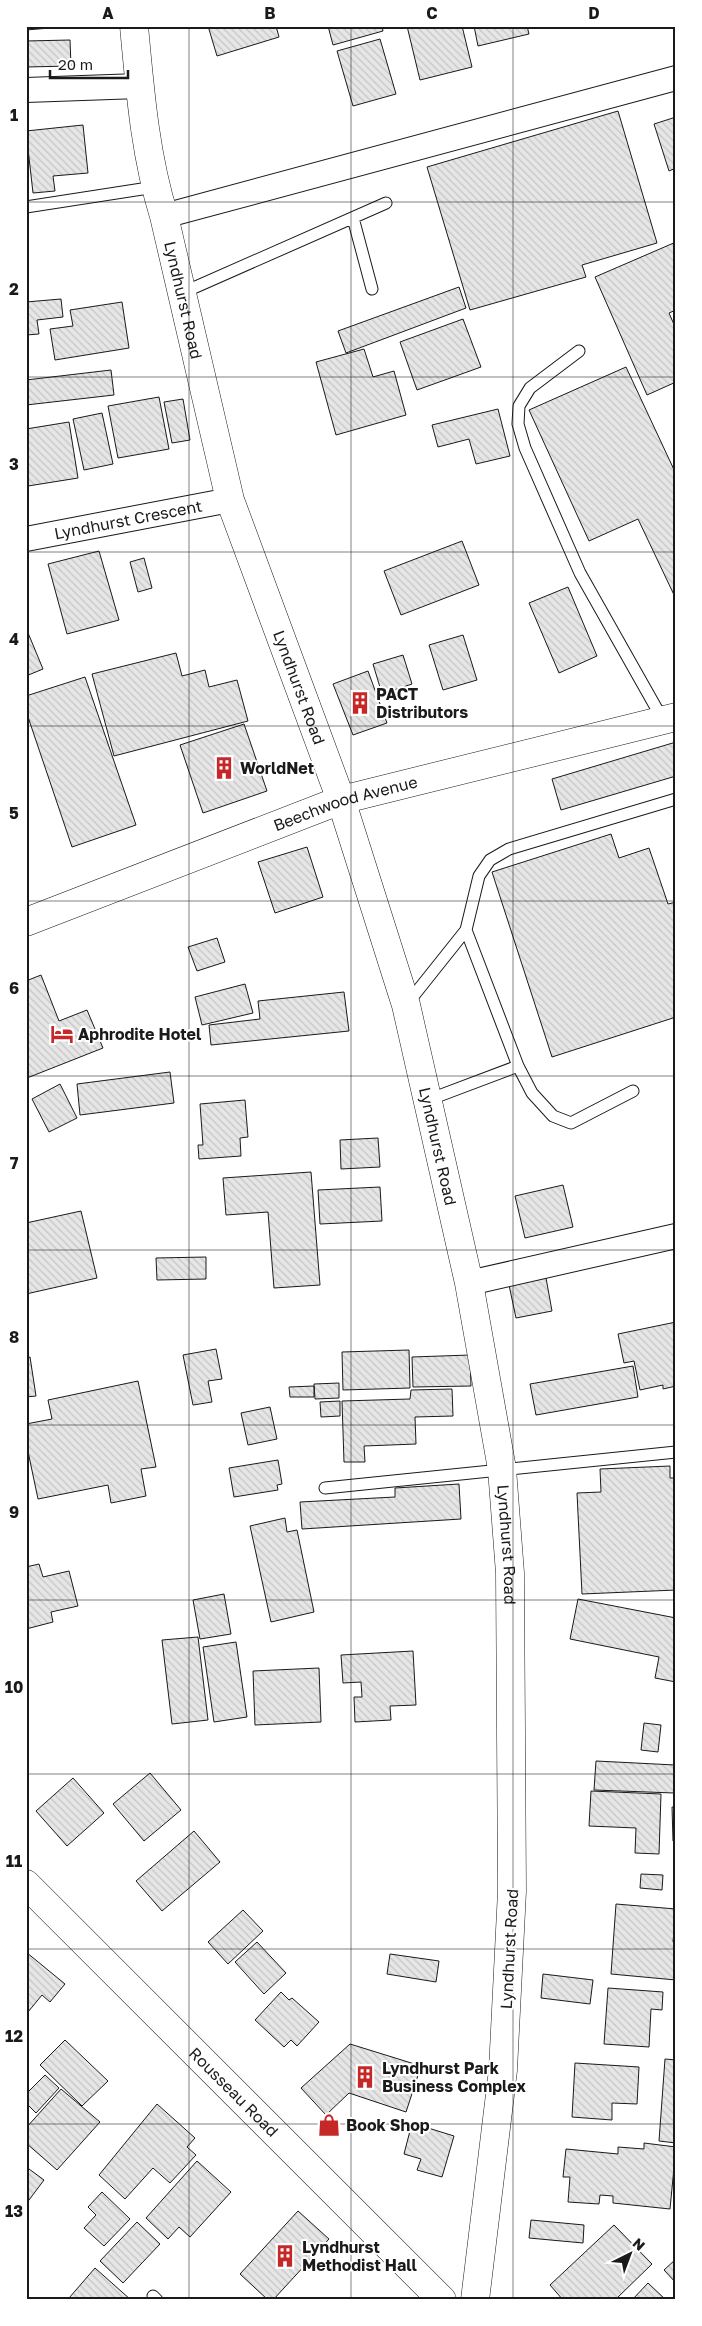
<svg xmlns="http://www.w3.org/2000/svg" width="702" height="2326" font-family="'Golos Text',sans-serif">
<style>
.building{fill:url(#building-back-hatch);stroke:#1a1a1a}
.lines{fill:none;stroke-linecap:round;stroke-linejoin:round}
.service-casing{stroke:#1a1a1a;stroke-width:13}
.minor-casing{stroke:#1a1a1a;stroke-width:26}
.tertiary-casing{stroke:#1a1a1a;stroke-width:29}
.secondary-casing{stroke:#1a1a1a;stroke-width:29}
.service{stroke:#fff;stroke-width:11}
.minor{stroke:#fff;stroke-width:24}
.tertiary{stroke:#fff;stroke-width:28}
.secondary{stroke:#fff;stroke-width:28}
.grid{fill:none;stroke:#1a1a1a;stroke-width:1;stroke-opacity:0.55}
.labels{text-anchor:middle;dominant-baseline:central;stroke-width:4;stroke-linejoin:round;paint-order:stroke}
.street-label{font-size:16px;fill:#1a1a1a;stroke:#fff}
.poi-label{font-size:16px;font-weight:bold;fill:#1a1a1a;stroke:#fff;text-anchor:start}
.neatline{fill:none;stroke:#1a1a1a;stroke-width:2}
.grid-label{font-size:16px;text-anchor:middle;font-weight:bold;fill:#1a1a1a}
</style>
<defs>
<pattern id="building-back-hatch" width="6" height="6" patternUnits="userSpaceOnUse" patternTransform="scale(1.25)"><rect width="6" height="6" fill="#e6e6e6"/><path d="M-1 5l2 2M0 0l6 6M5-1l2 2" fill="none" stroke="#c5c5c5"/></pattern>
</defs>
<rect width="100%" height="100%" fill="#fff"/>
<path class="building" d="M26 26H74L26 30Z
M208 26H276L279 37 217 56Z
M328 26H382L383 31 333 45Z
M407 26H462L472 67 420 80Z
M474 26H527L529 34 478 46Z
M380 39 396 94 353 106 337 51Z
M70 40 71 66 26 67V41Z
M618 111 657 243 582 265 586 277 470 310 427 167Z
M676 117V168L669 171 654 124Z
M83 125 88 173 53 176 55 191 33 193 26 131Z
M676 242V310L669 313 676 329V382L647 395 595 277Z
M459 287 466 308 346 353 338 331Z
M61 299 63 317 37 320 39 334 26 335V302Z
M122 302 129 348 55 360 50 329 73 326 70 310Z
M463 319 481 367 417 390 400 342Z
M364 349 373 377 394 371 406 415 336 435 316 362Z
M626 367 676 474 675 597 638 519 589 541 529 410Z
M111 370 114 395 26 405V380Z
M159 397 169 449 118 458 108 406Z
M183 399 190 440 172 443 164 402Z
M498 409 510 456 476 464 469 439 438 447 432 425Z
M102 413 113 464 84 470 73 419Z
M69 422 78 478 28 486 26 429Z
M462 541 479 585 401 615 384 571Z
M99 551 119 620 67 634 48 564Z
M144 558 152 588 138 592 130 562Z
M568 587 597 656 559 673 529 603Z
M26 628 43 669 26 676Z
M463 635 477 680 443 690 429 645Z
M176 653 182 676 205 670 209 687 237 680 248 721 114 756 92 674Z
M403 655 412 684 382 694 373 664Z
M368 671 387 723 353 735 333 684Z
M85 677 136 825 72 847 26 711V696Z
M244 724 267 791 203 813 180 745Z
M676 742V776L561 810 552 779Z
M611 834 619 858 649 848 668 904 676 902V1017L552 1057 492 872Z
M307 847 323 897 275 913 258 862Z
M217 938 225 962 197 971 188 947Z
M41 975 59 1021 87 1010 103 1048 27 1078 26 981Z
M245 984 253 1013 202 1025 195 997Z
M344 992 349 1031 211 1045 209 1025 260 1019 258 1001Z
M170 1072 174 1103 80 1115 77 1084Z
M60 1084 77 1118 49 1132 32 1099Z
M245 1100 248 1137 240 1138 241 1156 199 1159 198 1145H203L200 1104Z
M378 1138 380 1167 341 1169 340 1140Z
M311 1172 320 1285 274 1288 268 1212 226 1215 223 1178Z
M563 1185 573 1227 525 1238 515 1196Z
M380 1187 382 1221 320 1224 318 1190Z
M81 1211 97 1278 26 1294V1223Z
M206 1257V1279L157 1280 156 1258Z
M546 1278 552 1311 516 1318 509 1285Z
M676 1322V1386L663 1389V1385L640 1390 634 1361 624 1363 618 1334Z
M216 1349 222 1379 208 1381 212 1402 193 1405 183 1355Z
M409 1350 410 1388 343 1390 342 1352Z
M470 1355 471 1386 413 1387 412 1357Z
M30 1357 36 1396 26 1397V1358Z
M633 1366 638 1397 536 1415 530 1384Z
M138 1381 156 1467 141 1469 146 1496 111 1503 108 1485 38 1499 26 1442V1424L52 1419 48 1400Z
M339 1383V1398L315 1399 314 1384Z
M314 1386V1397H290L289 1387Z
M452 1389 453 1416 415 1417 416 1444 364 1446 365 1462H344L342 1401 410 1399 411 1390Z
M340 1401V1416L321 1417 320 1402Z
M270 1407 277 1439 248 1445 241 1413Z
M278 1460 282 1484 277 1485 278 1490 234 1497 229 1468Z
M670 1466V1478H676V1590L582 1594 577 1493 601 1492 600 1469Z
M459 1484 461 1519 302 1529 300 1502 395 1497V1488Z
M285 1518 287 1532 297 1530 314 1612 271 1622 250 1526Z
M39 1564 43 1577 69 1571 78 1606 51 1612 53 1622 26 1629V1567Z
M224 1594 231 1634 200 1639 193 1600Z
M578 1599 676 1618V1682L655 1678 659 1657 570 1639Z
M198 1637 208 1720 172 1724 162 1640Z
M236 1642 247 1717 214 1722 203 1647Z
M413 1651 416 1705 390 1706 391 1720 355 1722 354 1697H362L361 1682 343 1683 341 1655Z
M319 1668 321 1722 255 1725 253 1671Z
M644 1723 661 1725 658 1752 641 1750Z
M596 1761 675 1765 674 1793 594 1790Z
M150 1773 181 1810 144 1841 113 1804Z
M73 1778 104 1813 67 1846 36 1811Z
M591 1791 661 1794 659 1854 635 1853 636 1828 589 1826Z
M672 1807H676V1841H673Z
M194 1831 220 1862 162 1911 136 1881Z
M641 1874 663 1875 662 1890 640 1888Z
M616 1904 676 1909 673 1942H676V1980L611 1974Z
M243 1910 263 1931 228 1964 208 1942Z
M257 1942 286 1973 264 1994 235 1962Z
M26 1952 65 1984 50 2002 42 1995 28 2012 26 2010Z
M390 1954 439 1961 436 1982 387 1974Z
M543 1974 593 1980 590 2004 541 1998Z
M608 1988 663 1992 662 2010 651 2009 649 2047 604 2044Z
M281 1992 289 2000 292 1998 319 2022 297 2046 291 2040 284 2047 255 2020Z
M65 2040 108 2081 82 2106 40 2065Z
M350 2044 421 2066 406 2112 349 2093 326 2115 301 2088Z
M665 2059 676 2060V2143L659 2141Z
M575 2063 639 2067 637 2104 612 2103V2120L572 2117Z
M45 2075 59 2088 36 2113 26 2103V2094Z
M61 2089 100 2122 57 2170 26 2143V2128Z
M157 2104 195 2138 187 2147 196 2155 170 2183 153 2168 125 2199 99 2175Z
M412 2123 454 2136 442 2177 417 2170 421 2159 404 2154Z
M644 2143 676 2147 670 2209 613 2203V2196L600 2195 599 2204 568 2202 570 2177H563L566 2149 618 2154V2147L644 2149Z
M197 2161 231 2192 190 2237 179 2227 168 2239 146 2218Z
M29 2169 44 2180 26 2204V2172Z
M102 2192 130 2219 104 2246 84 2228 96 2215 88 2207Z
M298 2211 329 2239 273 2300H268L240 2274Z
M531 2220 584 2225 583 2243 529 2238Z
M137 2222 160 2244 123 2283 100 2261Z
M614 2225 652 2264 615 2300H563L550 2285Z
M676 2259V2283L664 2270Z
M95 2268 131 2300H71L69 2298Z
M648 2283 666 2300H632Z"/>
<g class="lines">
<defs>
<path id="service" d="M26 207 155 187
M353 218 372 289
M182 293 386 203
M579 351 530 388 519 406 518 424 525 448 580 573 663 720
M407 1004 466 930
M633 1091 571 1123 553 1116 532 1093 518 1066 466 930 479 876 490 860 509 849 676 799
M428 1100 518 1066
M325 1488 676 1452
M153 2296 157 2300"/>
<g id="minor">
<path d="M26 90 139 86"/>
<path d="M164 216 676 78"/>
<path id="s1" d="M26 539 230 500"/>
<path d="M469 1283 676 1236"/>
</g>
<g id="tertiary">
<path id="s2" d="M26 922 341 800 676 717"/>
<path id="s3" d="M26 1884 442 2300"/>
</g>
<g id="secondary">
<path id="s4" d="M134 26C140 90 145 155 164 216L230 500 341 800 406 1005 469 1283 502 1469 510 1573 512 1891 503 2070 475 2300"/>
</g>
</defs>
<use href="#service" class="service-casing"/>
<use href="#minor" class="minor-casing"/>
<use href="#tertiary" class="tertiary-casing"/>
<use href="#secondary" class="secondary-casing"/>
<use href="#service" class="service"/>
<use href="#minor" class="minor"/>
<use href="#tertiary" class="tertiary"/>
<use href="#secondary" class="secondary"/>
</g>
<path class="grid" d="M189 26V2300M351 26V2300M513 26V2300M26 202H676M26 377H676M26 552H676M26 726H676M26 901H676M26 1076H676M26 1250H676M26 1425H676M26 1600H676M26 1774H676M26 1949H676M26 2124H676"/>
<defs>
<symbol id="building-bare" viewBox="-9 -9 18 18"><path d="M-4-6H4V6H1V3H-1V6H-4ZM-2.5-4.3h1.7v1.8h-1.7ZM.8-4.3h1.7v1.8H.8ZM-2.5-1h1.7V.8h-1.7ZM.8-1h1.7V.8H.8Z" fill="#c62828" stroke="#fff" stroke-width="2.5" paint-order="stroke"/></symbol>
<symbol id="hotel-bare" viewBox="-9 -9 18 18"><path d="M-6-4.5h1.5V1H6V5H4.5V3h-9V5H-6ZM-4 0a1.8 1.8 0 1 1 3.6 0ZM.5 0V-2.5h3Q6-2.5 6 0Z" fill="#c62828" stroke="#fff" stroke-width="2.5" paint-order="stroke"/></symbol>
<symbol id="shop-bare" viewBox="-9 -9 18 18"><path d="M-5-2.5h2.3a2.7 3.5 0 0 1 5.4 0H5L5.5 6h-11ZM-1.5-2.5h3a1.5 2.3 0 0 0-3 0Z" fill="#c62828" stroke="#fff" stroke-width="2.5" paint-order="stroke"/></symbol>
</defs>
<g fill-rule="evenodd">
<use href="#building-bare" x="344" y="687" width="32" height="32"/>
<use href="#building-bare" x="208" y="752" width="32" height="32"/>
<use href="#hotel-bare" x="46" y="1018" width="32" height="32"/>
<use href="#building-bare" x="349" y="2061" width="32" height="32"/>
<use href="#shop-bare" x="313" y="2109" width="32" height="32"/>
<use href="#building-bare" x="269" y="2240" width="32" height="32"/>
</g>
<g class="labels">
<g class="street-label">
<text stroke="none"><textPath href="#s4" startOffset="279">Lyndhurst Road</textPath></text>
<text stroke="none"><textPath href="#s1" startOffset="104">Lyndhurst Crescent</textPath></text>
<text stroke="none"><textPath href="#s4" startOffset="684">Lyndhurst Road</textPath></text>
<text stroke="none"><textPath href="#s2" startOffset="341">Beechwood Avenue</textPath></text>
<text stroke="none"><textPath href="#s4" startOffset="1164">Lyndhurst Road</textPath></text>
<text stroke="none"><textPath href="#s4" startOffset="1569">Lyndhurst Road</textPath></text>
<text transform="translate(509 1949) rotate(-87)">Lyndhurst Road</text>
<text stroke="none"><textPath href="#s3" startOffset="294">Rousseau Road</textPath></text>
</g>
<g class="poi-label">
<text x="376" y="694">PACT<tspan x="376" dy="18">Distributors</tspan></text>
<text x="240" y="768">WorldNet</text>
<text x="78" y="1034">Aphrodite Hotel</text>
<text x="382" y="2068">Lyndhurst Park<tspan x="382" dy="18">Business Complex</tspan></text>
<text x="346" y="2125">Book Shop</text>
<text x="302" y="2247">Lyndhurst<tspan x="302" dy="18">Methodist Hall</tspan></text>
</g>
</g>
<rect width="702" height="2326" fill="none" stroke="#ffffff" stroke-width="55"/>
<g transform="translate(630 2254) rotate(42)" stroke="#ffffff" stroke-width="4" paint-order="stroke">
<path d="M0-4L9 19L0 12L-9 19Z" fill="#1a1a1a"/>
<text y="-8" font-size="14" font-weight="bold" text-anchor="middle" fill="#1a1a1a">N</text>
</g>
<path d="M50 70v8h78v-8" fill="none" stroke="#1a1a1a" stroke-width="2.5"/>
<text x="58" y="70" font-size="15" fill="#1a1a1a" stroke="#ffffff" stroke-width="4" paint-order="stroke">20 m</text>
<rect x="28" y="28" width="646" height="2270" class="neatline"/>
<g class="grid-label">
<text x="108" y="19">A</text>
<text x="270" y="19">B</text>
<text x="432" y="19">C</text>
<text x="594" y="19">D</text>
<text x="14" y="121">1</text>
<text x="14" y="295">2</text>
<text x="14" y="470">3</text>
<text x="14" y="645">4</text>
<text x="14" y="819">5</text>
<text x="14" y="994">6</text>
<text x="14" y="1169">7</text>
<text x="14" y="1343">8</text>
<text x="14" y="1518">9</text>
<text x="14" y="1693">10</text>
<text x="14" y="1867">11</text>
<text x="14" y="2042">12</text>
<text x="14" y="2217">13</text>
</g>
</svg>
